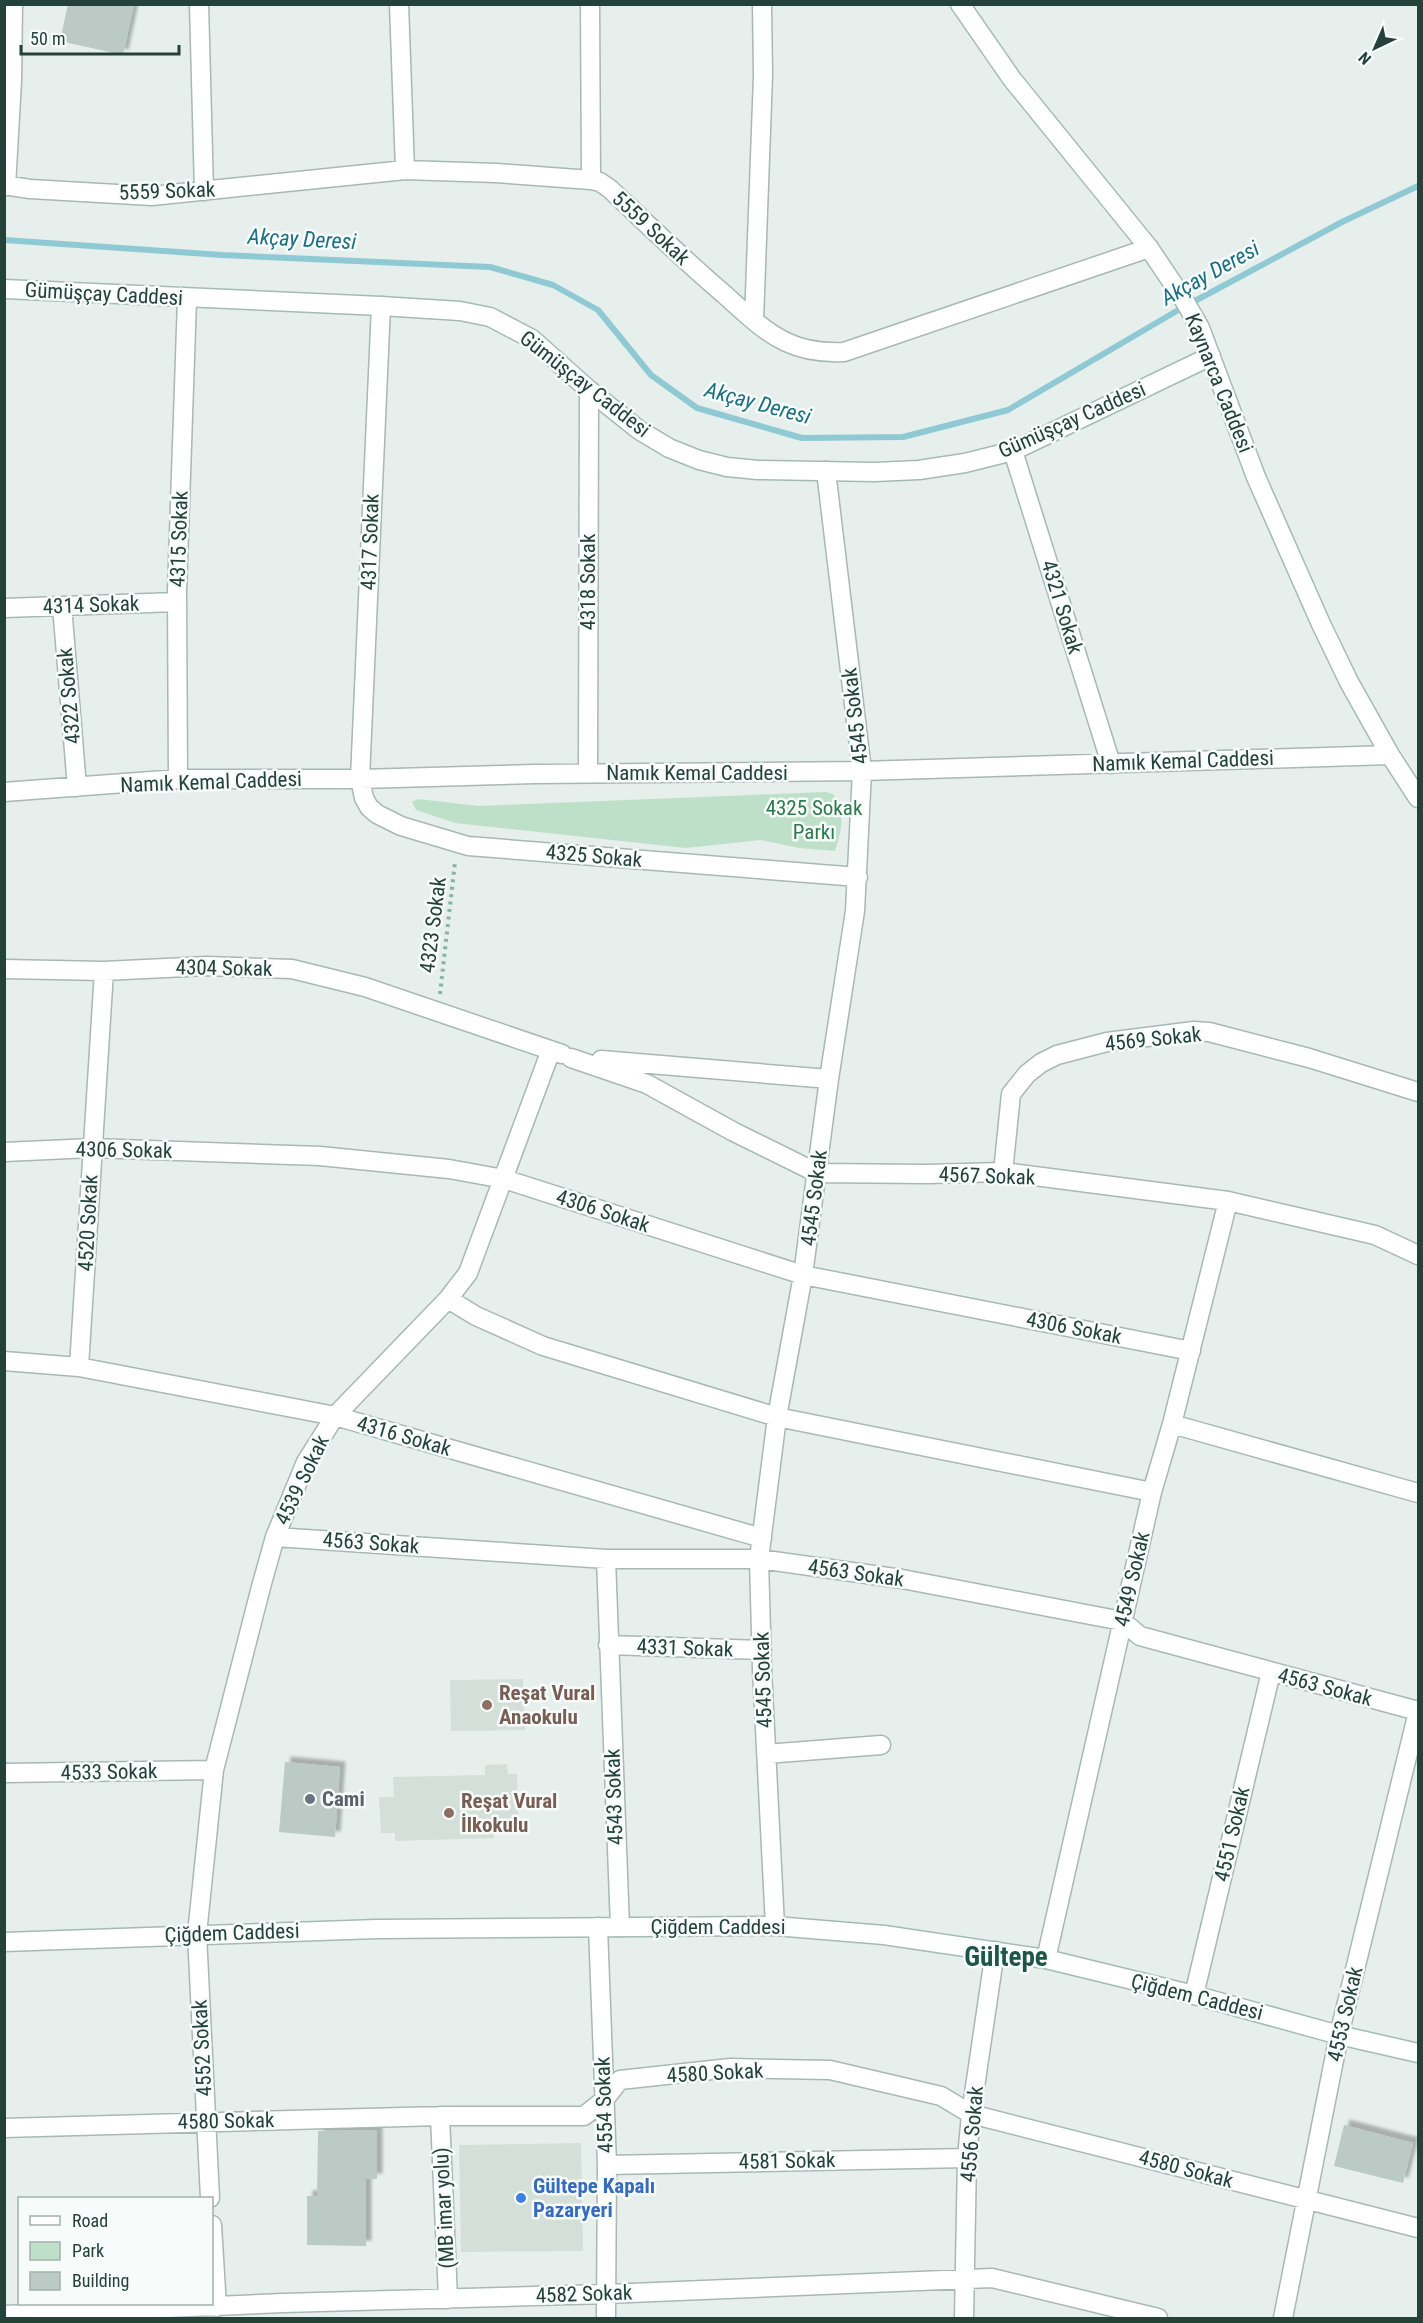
<svg xmlns="http://www.w3.org/2000/svg" width="1423" height="2323" font-family="'Roboto Condensed',sans-serif">
<style>
.built{fill:#d4dfda}
.green{fill:#bfe0c8}
.lines{fill:none;stroke-linecap:round;stroke-linejoin:round}
.stream{stroke:#8ec9d4;stroke-width:6}
.building{fill:#bbcac4;filter:url(#shadow)}
.street-casing{stroke:#a8b8b2;stroke-width:21}
.secondary-casing{stroke:#a4bbb3;stroke-width:21}
.path{stroke:#86b3a5;stroke-width:4;stroke-dasharray:3 4.5;stroke-linecap:butt}
.street{stroke:#fff;stroke-width:18}
.secondary{stroke:#fff;stroke-width:18}
.education-dot{fill:#8d6e63;stroke:#f7fbf9;stroke-width:2}
.worship-dot{fill:#6b7280;stroke:#f7fbf9;stroke-width:2}
.shop-dot{fill:#3f7fe0;stroke:#f7fbf9;stroke-width:2}
.labels{text-anchor:middle;dominant-baseline:central;stroke-width:5;stroke-linejoin:round;paint-order:stroke}
.street-label{font-size:21px;fill:#24423a;stroke:#f7fbf9}
.park-label{font-size:21px;fill:#2d7a4b;stroke:#f7fbf9}
.education-label{font-size:21px;font-weight:bold;fill:#785e54;stroke:#f7fbf9;text-anchor:start}
.worship-label{font-size:21px;font-weight:bold;fill:#5b616d;stroke:#f7fbf9;text-anchor:start}
.shop-label{font-size:21px;font-weight:bold;fill:#366cbe;stroke:#f7fbf9;text-anchor:start}
.water-label{font-size:22px;font-style:italic;fill:#1c6f80;stroke:#f7fbf9}
.district-label{font-size:27px;font-weight:bold;fill:#1f5548;stroke:#f7fbf9}
</style>
<defs>
<filter id="shadow"><feDropShadow dx="5.5" dy="-5.5" stdDeviation="1.5" flood-color="#0004"/></filter>
</defs>
<rect width="100%" height="100%" fill="#e6efeb"/>
<path class="built" d="M523 1679 525 1730 451 1731 450 1680Z
M507 1764 508 1774H517L519 1828 494 1829V1838L395 1841V1833H381L379 1797H394L393 1777 485 1775V1765Z
M581 2143 583 2251 461 2252 459 2145Z"/>
<path class="green" d="M826 792 833 794C846 814 842 829 835 851L799 848 761 840 686 848 455 823 416 810 412 802 418 799 479 806Z"/>
<g class="lines">
<path class="stream" d="M4 240 222 255 490 267 553 285 598 310 651 375 697 408 802 438 903 437 1008 410 1180 309 1342 222 1418 186"/>
</g>
<path class="building" d="M68 4H134L123 55 60 41Z
M285 1762 340 1767 335 1837 279 1832Z
M1344 2125 1413 2143 1403 2183 1334 2166Z
M377 2130V2179H366V2246L307 2245V2196H317L318 2131Z"/>
<g class="lines">
<defs>
<path id="street" d="M199 4 204 191
M399 4 405 170
M590 4 591 180
M4 185 30 189 152 196 405 170 496 173 591 180 600 182 610 189C648 225 685 261 725 295 744 312 763 331 786 342 805 351 823 353 844 352L1149 248
M6 186 12 81 13 4
M381 306 360 779 364 798 369 807 377 814 401 826 468 846 858 877
M754 320 763 76 762 4
M1013 451 1111 764
M62 606 77 787
M4 608 177 602
M588 773 589 390
M178 779 177 591 187 299
M4 792 178 779H360L535 774 862 771 1390 755
M4 969 104 971 207 966 292 969 365 987 562 1054
M571 1058 647 1084 734 1132 817 1173 927 1174 1003 1172 1228 1201 1375 1235 1418 1255
M601 1060 829 1079
M4 1152 92 1148 320 1156 449 1169 504 1179 803 1275 1191 1351
M1003 1172 1011 1094 1027 1074 1041 1063 1057 1055 1107 1042 1194 1031 1209 1032 1309 1058 1418 1092
M448 1299 476 1316 543 1346 777 1417 1152 1492
M4 1361 79 1367 335 1416 762 1538
M79 1367 104 971
M1172 1424 1418 1493
M275 1537 606 1559H759L902 1579 1122 1621 1140 1636 1418 1711
M606 1559 620 1927
M608 1645 762 1650
M766 1754 881 1745
M4 1773 214 1770
M775 1926 762 1670 759 1559 777 1417 803 1275 829 1079 855 911 862 771 826 471
M598 1927 607 2165 606 2318
M1046 1959 1152 1492 1172 1424 1228 1201
M1194 1995 1271 1672
M440 2116 448 2299
M4 2128 440 2116H584L604 2100 620 2080 730 2068 830 2070 941 2096 971 2114 1418 2228
M607 2165 967 2158
M210 2198 197 1934 214 1770 261 1587 275 1537 306 1462 335 1416 448 1299 468 1273 551 1050
M212 2225 217 2307
M4 2315 283 2303 606 2294 992 2278 1158 2318
M964 2318 967 2158 971 2114 995 1951
M1283 2318 1339 2035 1418 1712"/>
<path id="secondary" d="M960 4 1012 79 1149 248 1184 300 1200 328 1256 477 1321 624 1349 682 1390 755 1418 798
M4 289 381 306 460 311 490 317 532 339 589 390 639 430 669 448 699 460 727 467 758 470 875 472 919 470 965 463 1013 451 1211 356
M4 1942 377 1929 775 1926 884 1935 1046 1959 1194 1995 1339 2035 1418 2053"/>
</defs>
<use href="#street" class="street-casing"/>
<use href="#secondary" class="secondary-casing"/>
<path class="path" d="M440 994 455 862"/>
<use href="#street" class="street"/>
<use href="#secondary" class="secondary"/>
</g>
<g class="education-dot">
<circle cx="487" cy="1705" r="6"/>
<circle cx="449" cy="1813" r="6"/>
</g>
<circle class="worship-dot" cx="310" cy="1799" r="6"/>
<circle class="shop-dot" cx="521" cy="2198" r="6"/>
<g class="labels">
<g class="street-label">
<text transform="translate(167 191) rotate(-2)">5559 Sokak</text>
<text transform="translate(651 228) rotate(43)">5559 Sokak</text>
<text transform="translate(104 294) rotate(3)">Gümüşçay Caddesi</text>
<text transform="translate(1219 383) rotate(68)">Kaynarca Caddesi</text>
<text transform="translate(585 384) rotate(38)">Gümüşçay Caddesi</text>
<text transform="translate(1072 420) rotate(-24)">Gümüşçay Caddesi</text>
<text transform="translate(179 539) rotate(-88)">4315 Sokak</text>
<text transform="translate(370 542) rotate(-88)">4317 Sokak</text>
<text transform="translate(588 582) rotate(-90)">4318 Sokak</text>
<text transform="translate(91 605) rotate(-2)">4314 Sokak</text>
<text transform="translate(1062 607) rotate(73)">4321 Sokak</text>
<text transform="translate(69 696) rotate(-95)">4322 Sokak</text>
<text transform="translate(855 716) rotate(-97)">4545 Sokak</text>
<text transform="translate(1183 761) rotate(-2)">Namık Kemal Caddesi</text>
<text x="697" y="773">Namık Kemal Caddesi</text>
<text transform="translate(211 782) rotate(-2)">Namık Kemal Caddesi</text>
<text transform="translate(594 856) rotate(5)">4325 Sokak</text>
<text transform="translate(433 925) rotate(-83)">4323 Sokak</text>
<text transform="translate(224 968) rotate(1)">4304 Sokak</text>
<text transform="translate(1153 1039) rotate(-6)">4569 Sokak</text>
<text transform="translate(124 1150) rotate(1)">4306 Sokak</text>
<text transform="translate(987 1176) rotate(2)">4567 Sokak</text>
<text transform="translate(814 1198) rotate(-83)">4545 Sokak</text>
<text transform="translate(603 1211) rotate(18)">4306 Sokak</text>
<text transform="translate(88 1223) rotate(-87)">4520 Sokak</text>
<text transform="translate(1074 1328) rotate(11)">4306 Sokak</text>
<text transform="translate(404 1436) rotate(16)">4316 Sokak</text>
<text transform="translate(302 1480) rotate(-64)">4539 Sokak</text>
<text transform="translate(371 1543) rotate(4)">4563 Sokak</text>
<text transform="translate(856 1573) rotate(8)">4563 Sokak</text>
<text transform="translate(1132 1579) rotate(-77)">4549 Sokak</text>
<text transform="translate(685 1648) rotate(2)">4331 Sokak</text>
<text transform="translate(763 1680) rotate(-92)">4545 Sokak</text>
<text transform="translate(1325 1687) rotate(15)">4563 Sokak</text>
<text transform="translate(109 1772) rotate(-1)">4533 Sokak</text>
<text transform="translate(614 1797) rotate(-92)">4543 Sokak</text>
<text transform="translate(1232 1834) rotate(-77)">4551 Sokak</text>
<text x="718" y="1927">Çiğdem Caddesi</text>
<text transform="translate(232 1933) rotate(-2)">Çiğdem Caddesi</text>
<text transform="translate(1197 1997) rotate(14)">Çiğdem Caddesi</text>
<text transform="translate(1345 2014) rotate(-77)">4553 Sokak</text>
<text transform="translate(202 2048) rotate(-93)">4552 Sokak</text>
<text transform="translate(715 2073) rotate(-3)">4580 Sokak</text>
<text transform="translate(604 2105) rotate(-92)">4554 Sokak</text>
<text transform="translate(226 2121) rotate(-1)">4580 Sokak</text>
<text transform="translate(972 2134) rotate(-85)">4556 Sokak</text>
<text transform="translate(787 2161) rotate(-1)">4581 Sokak</text>
<text transform="translate(1186 2169) rotate(15)">4580 Sokak</text>
<text transform="translate(444 2208) rotate(-93)">(MB imar yolu)</text>
<text transform="translate(584 2294) rotate(-2)">4582 Sokak</text>
</g>
<g class="park-label">
<text x="814" y="808">4325 Sokak<tspan x="814" dy="24">Parkı</tspan></text>
</g>
<g class="education-label">
<text x="499" y="1693">Reşat Vural<tspan x="499" dy="24">Anaokulu</tspan></text>
<text x="461" y="1801">Reşat Vural<tspan x="461" dy="24">İlkokulu</tspan></text>
</g>
<g class="worship-label">
<text x="322" y="1799">Cami</text>
</g>
<g class="shop-label">
<text x="533" y="2186">Gültepe Kapalı<tspan x="533" dy="24">Pazaryeri</tspan></text>
</g>
<g class="water-label">
<text transform="translate(302 239) rotate(3)">Akçay Deresi</text>
<text transform="translate(1210 273) rotate(-29)">Akçay Deresi</text>
<text transform="translate(758 403) rotate(15)">Akçay Deresi</text>
</g>
<g class="district-label">
<text x="1006" y="1957">Gültepe</text>
</g>
</g>
<rect width="1423" height="2323" fill="none" stroke="#24423a" stroke-width="12"/>
<rect x="18" y="2197" width="195" height="108" fill="#f7fbf9" stroke="#a3b1ad" stroke-width="1.5"/>
<rect x="30" y="2216" width="30" height="9" fill="#ffffff" stroke="#a3b1ad" stroke-width="1.5"/>
<text x="72" y="2227" font-size="18" fill="#24423a">Road</text>
<rect x="30" y="2242" width="30" height="18" fill="#bfe0c8" stroke="#a3b1ad" stroke-width="1.5"/>
<text x="72" y="2257" font-size="18" fill="#24423a">Park</text>
<rect x="30" y="2272" width="30" height="18" fill="#bbcac4" stroke="#a3b1ad" stroke-width="1.5"/>
<text x="72" y="2287" font-size="18" fill="#24423a">Building</text>
<g transform="translate(1375 48) rotate(224)" stroke="#f7fbf9" stroke-width="4.5" paint-order="stroke">
<path d="M0-4.5L10 22L0 15L-10 22Z" fill="#24423a"/>
<text y="-9" font-size="16" font-weight="bold" text-anchor="middle" fill="#24423a">N</text>
</g>
<path d="M21 45v9h158v-9" fill="none" stroke="#24423a" stroke-width="3"/>
<text x="30" y="45" font-size="18" fill="#24423a" stroke="#f7fbf9" stroke-width="4.5" paint-order="stroke">50 m</text>
</svg>
